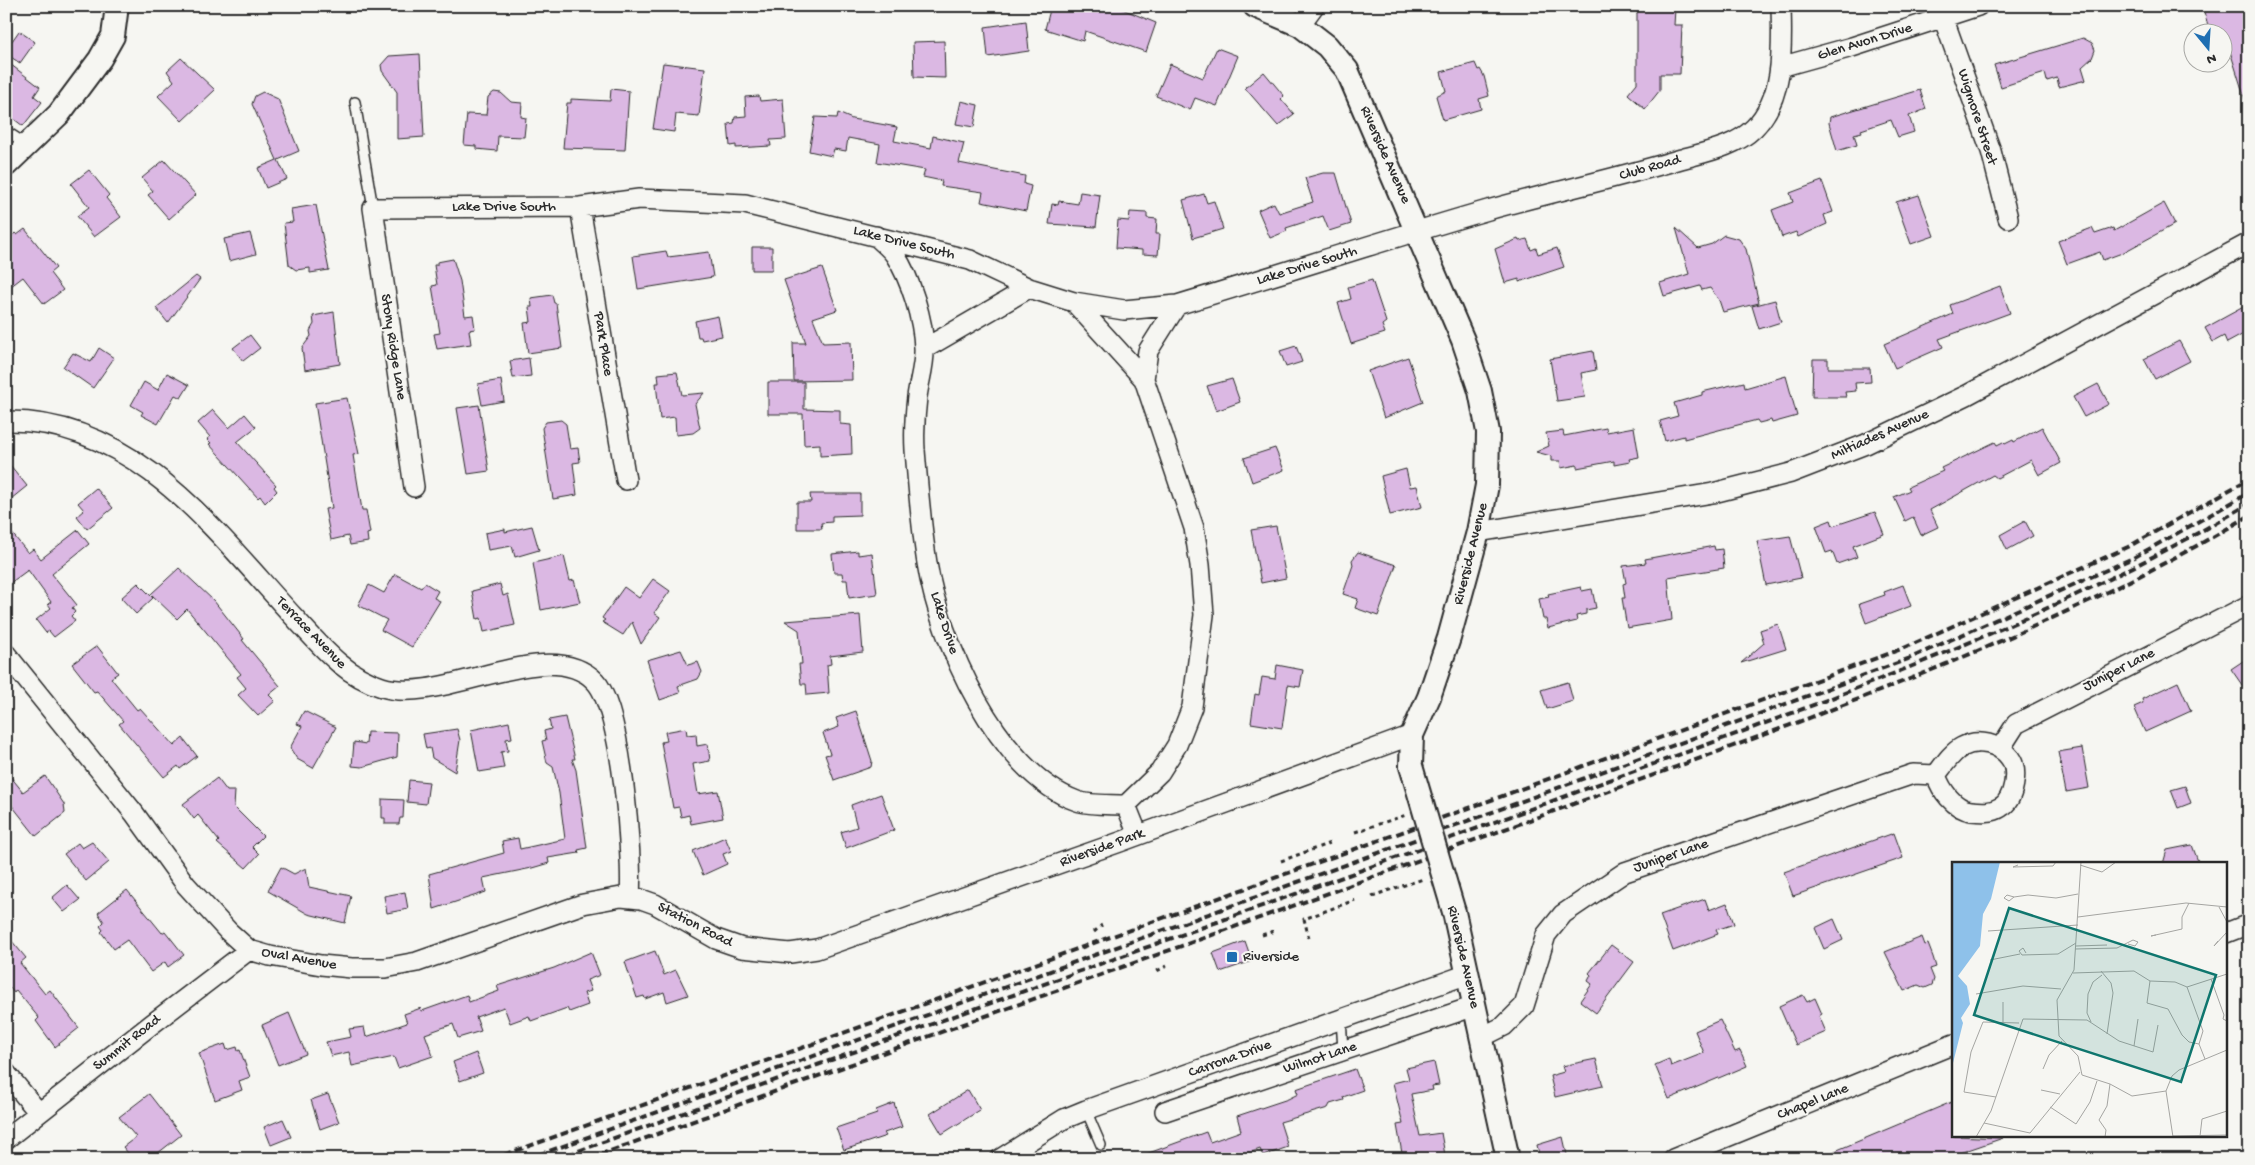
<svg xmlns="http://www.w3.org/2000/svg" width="2255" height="1165" font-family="'Gochi Hand',sans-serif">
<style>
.building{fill:#dbb8e3;stroke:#2b2b2b}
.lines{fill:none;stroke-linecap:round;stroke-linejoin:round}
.service-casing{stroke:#2b2b2b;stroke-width:12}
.minor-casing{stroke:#2b2b2b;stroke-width:22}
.tertiary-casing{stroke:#2b2b2b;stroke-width:26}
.path{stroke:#2b2b2b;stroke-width:3;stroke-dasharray:4 4;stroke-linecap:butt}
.service{stroke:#f6f6f2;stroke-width:9}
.minor{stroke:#f6f6f2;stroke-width:19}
.tertiary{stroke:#f6f6f2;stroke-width:22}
.rail{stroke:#2b2b2b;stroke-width:4;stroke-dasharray:8 4;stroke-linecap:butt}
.tertiary-bridge-casing{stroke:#2b2b2b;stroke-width:26;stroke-linecap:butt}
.tertiary-bridge{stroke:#f6f6f2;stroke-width:22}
.poi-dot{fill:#1f6fb2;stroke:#f6f6f2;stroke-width:2}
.labels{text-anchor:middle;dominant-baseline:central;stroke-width:4;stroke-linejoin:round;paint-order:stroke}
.street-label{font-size:15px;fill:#2b2b2b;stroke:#f6f6f2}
.poi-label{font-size:15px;fill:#2b2b2b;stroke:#f6f6f2;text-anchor:start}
.inset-road{fill:none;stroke:#a5a5a2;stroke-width:1}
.view{fill:#0f766e;fill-opacity:0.15;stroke:#0f766e;stroke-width:2.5}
.inset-edge{fill:none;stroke:#2b2b2b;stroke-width:2.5}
</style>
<rect width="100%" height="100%" fill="#f6f6f2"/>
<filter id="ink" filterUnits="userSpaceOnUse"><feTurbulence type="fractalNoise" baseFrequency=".02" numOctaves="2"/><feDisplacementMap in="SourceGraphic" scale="10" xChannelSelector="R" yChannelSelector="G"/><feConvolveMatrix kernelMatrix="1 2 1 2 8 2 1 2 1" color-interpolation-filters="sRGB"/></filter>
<g filter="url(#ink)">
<path class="building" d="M1051 6H1115L1156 23 1146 52 1085 31 1083 41 1045 29Z
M2222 6H2249V98L2245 99 2224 32H2210L2204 12Z
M1637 9H1675L1674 25H1682L1680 74H1660V90L1645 109 1628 94 1637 83Z
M1026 21 1029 51 988 57 985 27Z
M19 31 35 42 20 63 6 54V37L12 41Z
M2083 38 2092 43 2095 50 2092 58 2082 67 2086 80 2059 87 2057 78 2047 81 2045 73 2001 87 1994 65Z
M944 41 945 78 914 77 913 42Z
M1217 48 1238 56 1217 106 1195 98 1190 110 1156 96 1170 64 1203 78Z
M420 54 424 137 397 139V92L382 71 381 65 389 56Z
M181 58 215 90 182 121 158 96 174 81 167 71Z
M6 61 40 87 34 96 42 102 23 126 6 113Z
M663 63 705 68 699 116 676 114 674 132 653 129Z
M1475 63 1478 70 1480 69 1484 76 1489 96 1479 99 1481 109 1443 120 1436 96 1446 91 1441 72Z
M1264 72 1284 96 1281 99 1294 114 1278 126 1245 88Z
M611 89 629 91 625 150 563 148 567 103H571V99L610 101Z
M1920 90 1926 109 1909 116 1914 132 1898 137 1891 120 1861 130 1862 132 1854 134 1857 145 1837 151 1829 123 1830 117Z
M263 92 278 99 299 151 278 160 287 179 266 188 258 168 277 160 252 104 255 96Z
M494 92 501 93 511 102 522 103 521 117 526 118 524 137 498 136 497 151 476 149V146L464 145 467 114 486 115 488 97Z
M759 96 760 101 783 99 786 139 770 140 771 146 736 148V145L730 146 728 124 734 123 735 117 746 116 745 97Z
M961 101 978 105 974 127 956 124Z
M838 113 852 119 897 127 894 141 931 148 933 136 964 143 959 163 1025 176 1024 184 1031 186 1026 211 981 202 983 192 941 186 942 181 923 177 925 170 877 162 880 144 848 138 846 151 834 149 832 156 809 151 815 117 837 118Z
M164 160 196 195 169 219 148 195 153 191 142 178Z
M89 170 109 195 106 198 121 217 94 237 77 216 89 207 71 184Z
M1323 173H1336L1351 224 1329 231 1323 216 1286 228 1287 231 1270 238 1258 210 1274 203 1279 213 1313 202 1305 178Z
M1822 181 1833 212 1824 215 1827 224 1798 237 1796 232 1782 237 1772 210 1793 202 1790 193Z
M1080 192 1100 195 1096 227 1049 224 1052 204 1058 205 1059 201 1078 204Z
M1204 194 1207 203 1214 201 1223 229 1193 238 1183 200Z
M1919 195 1934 236 1911 244 1896 202Z
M2164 203 2175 224 2122 253 2103 260 2100 252 2067 264 2058 241 2092 228 2095 234 2113 228 2114 231Z
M316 205 329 270 310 273V268L296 270 289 265 284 223 293 222 291 209Z
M1130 212 1147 213V218L1157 219 1156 234H1160L1158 255 1142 254V250L1116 248 1118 220 1129 221Z
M1676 228 1698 248 1712 244 1724 235 1739 239 1746 249 1759 303 1723 312 1719 300 1710 288 1702 290 1700 286 1664 296 1660 283 1689 274Z
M25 229 56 268 50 273 63 290 44 304 23 277 6 290V241L15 233 17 235Z
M250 233 256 254 229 261 224 239Z
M1518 239 1519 241 1527 239 1531 250 1536 248 1538 254 1557 248 1564 267 1519 282V279L1505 283 1495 249Z
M752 247H772V270H752Z
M666 251 668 257 709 252 713 277 638 289 633 256Z
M453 259 460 281 465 316 473 315 475 329 469 330 471 344 437 349 434 334 440 333 432 286 437 285 434 265H437V262Z
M822 268 837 310 813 318 823 343 851 342 852 380 794 381 793 343H806L784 280Z
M196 276 200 279 168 323 156 308Z
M1372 280 1386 322 1382 325 1385 333 1351 344 1338 303 1351 299 1348 287Z
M2000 286 2010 313 1939 339 1943 347 1895 368 1884 344 1953 314 1950 305Z
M552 295 554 303H556L562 348 528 353 524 323 531 322 529 307H532L531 298Z
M1775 300 1781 322 1759 329 1752 306Z
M2249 304V331L2227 343 2224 336 2213 342 2205 328Z
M334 312 340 364 305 370 302 348 311 336 310 331 314 324 313 316Z
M718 316 722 336 702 340 701 337H698L695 321Z
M250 335 260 348 243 361 233 348Z
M2179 341 2190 361 2155 379 2144 359Z
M1296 346 1302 362 1286 367 1280 351Z
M99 348 114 358 93 388 63 367 73 353 91 362Z
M1593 351 1596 370 1581 373 1585 397 1557 401 1550 359Z
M1408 357 1423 402 1384 418 1368 371Z
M529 358 531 376 513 378 510 361Z
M1813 359H1828V368H1870L1871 382 1855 383 1856 391 1845 392 1846 397H1812Z
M677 372 682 395 704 393 695 404 700 428 693 433 676 435 675 417 660 419 656 383H659L658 374Z
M167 373 189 385 181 398 175 395 158 424 141 415 143 412 131 405 144 382 158 390Z
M1786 376 1797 416 1772 423 1771 420 1759 423 1757 420 1684 439V436L1665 441 1660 421 1678 416 1674 403 1702 395V392L1744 382 1745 388Z
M1232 379 1240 402 1216 411 1207 386Z
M501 380 504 401 482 405 478 384Z
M768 382H804V409L840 410V424L851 425 852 454 820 456V444L804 445 803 414H768Z
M2098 384 2109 404 2084 417 2073 397Z
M347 398 359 454 353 455 362 510H366L370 533 367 534 368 542 350 545 348 536 331 540 325 509 332 508 315 403Z
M479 405 489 471 468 474 457 408Z
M213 410 229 428 245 414 256 427 237 442 276 485 274 487 277 491 265 503 260 496 258 498 209 444 211 443 207 439 210 437 198 423Z
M561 420 566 424 570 449 578 448 580 462 573 463 577 495 553 499 542 428 546 422Z
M1634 427 1639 457 1629 459 1630 462 1614 465V461L1577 468V465L1561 468 1560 461H1551V456L1536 452 1549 446 1546 433 1563 431 1564 436 1606 428 1607 432Z
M2042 427 2061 463 2039 475 2031 460 1997 478 1993 475 1930 510 1938 527 1921 535 1913 517 1905 521 1894 497 1910 490 1908 487 1943 471 1941 468 1995 442 1997 445 2003 442 2005 444 2013 440 2014 442Z
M1275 448 1284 470 1252 482 1244 458Z
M6 460 27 486 6 503Z
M1406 469 1410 487 1417 486 1422 507 1390 515 1381 476Z
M96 488 113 508 87 529 77 516 84 510 78 503Z
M810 494H860V515L832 516V522L821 523 822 529H797V502H811Z
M1875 512 1884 534 1853 546 1857 557 1837 564 1832 551 1826 553 1816 526 1831 520 1833 526Z
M2025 521 2033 536 2007 550 2000 535Z
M6 526 28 553 33 549 41 559 78 530 89 544 52 574 77 605 72 608 75 612 71 616 75 621 54 637 49 631 46 633 36 620 51 608 48 604 51 602 28 570 6 586Z
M532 526 539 550 515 557 512 546 488 550 485 533 505 529V532Z
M1276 526 1286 578 1261 583 1251 530Z
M1790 536 1801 578 1766 585 1757 541Z
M1714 546 1715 550 1722 549 1724 568 1668 577 1672 620 1627 628 1622 598H1625L1623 584 1626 583 1623 566 1646 563 1645 559Z
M858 551V555L872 553 877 594 849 598 847 580H843L842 573H834L832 554Z
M1358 552 1396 565 1378 616 1355 608 1358 599 1343 594 1353 565 1352 560Z
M564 556 570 581 574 580 580 602 541 610 533 563Z
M179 568 214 601 244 639 242 640 280 686 269 695 275 701 258 716 238 695 246 688 237 677 241 674 187 609 177 619 151 594Z
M395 574 421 588 425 583 438 591 434 598 440 601 412 647 381 630 387 620 358 605 369 585 384 593Z
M653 579 670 591 654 613 660 617 641 644 632 622 623 635 602 622 605 620 602 618 624 587 639 598Z
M138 583 153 598 136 614 121 598Z
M500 584 503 596 508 594 515 625 484 632 481 618 477 619 472 591Z
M1903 585 1911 606 1866 623 1859 604 1885 595 1884 592Z
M1581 587 1582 591 1592 589 1596 608 1586 610V614L1576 616 1577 621 1548 628 1546 619H1543L1539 599 1549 597 1548 594Z
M860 615 863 652 830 656 831 664 827 665 829 693 807 695 806 684H801L799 664H802L799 630 785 621Z
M1778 624 1786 649 1741 663 1764 643 1760 630Z
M97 646 118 673 111 678 137 710 140 708 174 746 183 738 197 756 180 769 178 766 164 777 119 724 123 721 97 691 94 692 72 664Z
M681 650 688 665 698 662 702 672 698 679 678 686 680 693 660 700 647 660Z
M2249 657V695L2231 669Z
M1277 665 1303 670 1300 687 1288 685 1282 728 1251 723 1255 694 1259 695 1262 677 1275 679Z
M1568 682 1573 701 1547 709 1541 690Z
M2178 682 2191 711 2145 732 2134 707 2143 703 2142 699Z
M304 711 336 727 313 768 297 759 290 748 302 726 297 724Z
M856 711 872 761 871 767 834 780 825 755 830 754 823 733 839 727 836 718Z
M565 717 575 759H572L576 770 587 848 578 850 579 853 548 858 549 863 532 868 483 878 486 892 434 909 429 874 504 853 502 841 518 838 520 849 565 839 559 793 553 767 547 763 542 741 546 740 544 731 551 729 549 720Z
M509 722 512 738 506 739 508 751 501 752 504 768 479 772 471 730Z
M686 728 687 735 696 734 697 746 708 744 710 761 693 764 698 794 718 791 723 818 691 824 689 815 681 817 679 807 673 808 661 742 667 741 665 732Z
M457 729 460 740 455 772 432 758 430 748 426 749 423 734Z
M367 732 398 733 397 757 362 767 352 766 354 742 366 744Z
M2082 748 2089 788 2066 792 2058 752Z
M6 771 23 792 45 776 64 804 65 813 36 836 6 798Z
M217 778 227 791H235L234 807 263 836 252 847 259 854 246 868 217 843 219 841 198 815 194 819 183 804Z
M409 780 429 782 426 804 407 802Z
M2185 786 2191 803 2178 808 2171 790Z
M881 794 894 830 846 848 841 832 857 827 851 805Z
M382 799 404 800 403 818H400L399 824H385V818H382Z
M1894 833 1903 858 1793 896 1784 872Z
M725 837 731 851 723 854 727 864 703 875 693 851Z
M92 842 109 862 86 881 64 854 78 843 82 848Z
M2192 845 2199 864H2163L2167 850Z
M281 867 294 874 306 868 309 887 351 896 345 923 308 914 268 891Z
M67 885 80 900 64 912 52 898Z
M127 890 162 933 165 931 184 955 168 967 165 962 151 972 127 940 114 949 101 932 103 930 100 926 104 922 98 913Z
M405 892 408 909 387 913 384 896Z
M1705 899 1709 910 1727 903 1734 924 1716 930 1718 934 1673 951 1660 915Z
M1834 919 1843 940 1824 949 1815 928Z
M6 934 26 958 20 963 45 994 50 990 79 1028 55 1047 36 1021 39 1018 16 990 14 993 6 983Z
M1922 937 1925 945 1928 944 1933 957 1936 967 1930 969 1934 979 1932 985 1925 988 1918 985 1904 991 1885 952Z
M1245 941 1252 961 1220 972 1213 953Z
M1611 945 1634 962 1596 1013 1580 1001 1592 984 1588 981 1591 975 1589 973Z
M655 951 664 975 676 970 688 995 667 1002 664 992 645 999 644 996 637 998 625 962Z
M591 952 600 975 587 980 591 991 584 993 588 1005 569 1012 567 1008 531 1021 529 1016 510 1023 504 1007 476 1017 481 1031 458 1038 453 1024 425 1034 433 1056 398 1068 394 1057 352 1066 349 1052 331 1056 326 1042 351 1037 349 1029 364 1027 366 1037 407 1023 404 1014 421 1008 422 1011 467 995 469 1002 499 991 497 986 554 968Z
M1803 995 1807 1002 1815 998 1822 1014 1819 1016 1826 1032 1796 1045 1779 1006Z
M289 1013 306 1054 278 1065 262 1025Z
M1720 1020 1735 1052 1740 1050 1747 1066 1669 1099 1655 1065 1669 1059 1671 1066 1704 1053 1695 1031Z
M225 1044 227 1050 237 1047 238 1051 240 1050 250 1077 239 1081 242 1090 215 1100 199 1053Z
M476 1053 483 1073 460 1081 453 1062Z
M1596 1059 1603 1086 1555 1097 1550 1076 1564 1072 1562 1066Z
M1434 1062 1439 1085 1432 1086 1433 1090 1411 1094 1420 1136 1441 1133 1445 1155 1437 1156V1159H1403L1397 1125 1403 1124 1393 1083 1409 1079 1406 1068Z
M1355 1069 1363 1090 1343 1097 1344 1100 1330 1104 1328 1108 1280 1122 1288 1147 1263 1156 1260 1149 1233 1159H1139L1138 1157 1206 1132 1210 1142 1241 1131 1237 1116 1288 1099 1298 1094 1296 1089Z
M968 1090 980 1110 942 1134 930 1114Z
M149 1094 181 1135 153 1157 149 1152 140 1159H133L123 1147 136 1137 119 1117Z
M328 1094 339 1122 320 1129 311 1100Z
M1954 1101V1136L2003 1138 1942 1159H1816Z
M894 1103 902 1127 884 1133 886 1136 844 1150 836 1128 877 1114 876 1110Z
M283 1119 291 1137 271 1145 264 1127Z
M1563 1137 1568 1159H1540L1537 1145Z"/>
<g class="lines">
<defs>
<path id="service" d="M355 102 373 208
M6 131 26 144
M1341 1019 1343 1050
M1086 1110 1101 1145"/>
<path id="minor" d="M1943 17 1991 151 2008 218
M1300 25 1314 6
M1780 67 1852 47 1978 6
M580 207 626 480
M876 236C882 242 890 248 895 255 911 280 923 319 924 348 925 364 919 381 917 397 915 414 914 433 915 450 918 487 921 526 927 563 939 640 998 773 1077 801 1091 806 1111 804 1126 805L1138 835
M1074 302 1144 379 1194 528 1200 565 1204 615 1192 707 1177 745 1160 772 1126 805
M924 349 1029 288
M1144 379 1148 351 1177 305
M6 421C134 419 215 531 293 616 320 645 343 675 382 687 442 706 548 633 595 681 622 708 633 857 630 897
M414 487 373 208 580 207 639 199 745 204 970 260 1029 288 1074 302 1124 310 1177 305C1281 274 1384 240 1488 210 1552 192 1618 178 1681 159 1706 152 1735 147 1754 128 1785 97 1782 47 1781 6
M1478 532 1713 493 1791 473 1866 444 1967 395 2249 243
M6 654 134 813 186 885 228 931 249 950 270 956 321 965 352 968H385L417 962 583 904 621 897 641 899 655 904 716 939 742 948 790 953 817 949 1120 842 1412 735
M2000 749 2016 724 2249 605
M2226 933 2249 924
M1482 1037 1504 1026 1524 1006 1546 935 1563 914 1625 872 1913 774 1936 775C1943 766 1952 752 1962 747 1978 738 2000 744 2010 758 2019 770 2014 800 2001 807 1992 813 1981 812 1971 811 1954 809 1941 790 1936 775
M6 1073 39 1113
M1165 1111 1475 1006
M6 1139 152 1024 249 950
M1000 1159 1064 1119 1086 1110 1468 974
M1673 1159 1954 1044"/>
<path id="tertiary" d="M1255 6 1300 25 1327 46 1347 70 1463 340 1480 391 1488 432 1487 485 1478 532 1449 638 1429 697 1412 735 1411 766
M6 165 59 114 100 59 113 36 117 6
M1454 912 1508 1159"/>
</defs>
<use href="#service" class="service-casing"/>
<use href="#minor" class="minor-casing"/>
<use href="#tertiary" class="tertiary-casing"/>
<path class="path" d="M1355 832 1406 815
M1281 861 1333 842
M1372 896 1423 879
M1094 932 1102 925
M1262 935 1274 931 1273 928
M1309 938 1304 919 1355 900
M1157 971 1167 966"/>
<use href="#service" class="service"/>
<use href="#minor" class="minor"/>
<use href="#tertiary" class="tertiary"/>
<path class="rail" d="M493 1159 1494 799 1904 648 2128 547 2249 479
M527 1159 1498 810 1908 659 2133 558 2249 493
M556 1159C885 1040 1215 924 1544 804 1784 716 2027 634 2249 504
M588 1159C911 1042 1235 928 1557 810 1793 724 2032 644 2249 516"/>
<defs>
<path id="tertiary-bridge" d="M1411 766 1454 912"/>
</defs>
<use href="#tertiary-bridge" class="tertiary-bridge-casing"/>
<use href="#tertiary-bridge" class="tertiary-bridge"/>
</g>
</g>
<rect class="poi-dot" x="1226" y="951" width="12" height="12" rx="2.5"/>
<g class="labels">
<g class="street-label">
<text transform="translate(1865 42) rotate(-17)">Glen Avon Drive</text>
<text transform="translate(1977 117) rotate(72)">Wigmore Street</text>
<text transform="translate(1385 155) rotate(66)">Riverside Avenue</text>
<text transform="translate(1650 168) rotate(-16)">Club Road</text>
<text x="504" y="207">Lake Drive South</text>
<text transform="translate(904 243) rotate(14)">Lake Drive South</text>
<text transform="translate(1307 266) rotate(-17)">Lake Drive South</text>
<text transform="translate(603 344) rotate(81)">Park Place</text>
<text transform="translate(393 347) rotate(81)">Stony Ridge Lane</text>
<text transform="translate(1880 435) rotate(-24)">Miltiades Avenue</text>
<text transform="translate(1471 554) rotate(-76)">Riverside Avenue</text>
<text transform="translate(944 623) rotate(72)">Lake Drive</text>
<text transform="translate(311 633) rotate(46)">Terrace Avenue</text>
<text transform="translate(2119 670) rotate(-27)">Juniper Lane</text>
<text transform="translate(1102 848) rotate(-20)">Riverside Park</text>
<text transform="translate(1671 856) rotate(-19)">Juniper Lane</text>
<text transform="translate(695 925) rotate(27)">Station Road</text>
<text transform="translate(1463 957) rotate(77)">Riverside Avenue</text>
<text transform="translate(299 959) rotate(10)">Oval Avenue</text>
<text transform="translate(127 1043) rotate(-38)">Summit Road</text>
<text transform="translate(1320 1058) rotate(-18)">Wilmot Lane</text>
<text transform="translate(1230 1059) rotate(-20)">Carrona Drive</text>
<text transform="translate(1813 1102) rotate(-22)">Chapel Lane</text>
</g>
<g class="poi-label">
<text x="1243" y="957">Riverside</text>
</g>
</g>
<g transform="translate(1952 862)">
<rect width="275" height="275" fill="#f6f6f2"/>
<path d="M0 0H48L39 37 31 52 28 84 6 114 15 124 18 142 9 156 11 161 0 205Z" fill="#8ec1ea"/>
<path class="inset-road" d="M129 0 122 108 105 138 107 174 126 194 130 213 158 222 180 234 214 229M66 3 61 5 101 4 104 0M128 3 150 10 164 0M62 35 55 33 52 36 57 39 62 35 76 33 104 36 126 32M267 45 275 60M126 55 234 41 275 45M36 69 126 63M204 73 199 74 230 67V55L237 41M266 79 262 84 275 70M124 84 155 83M123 87 165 86 181 78 186 80 183 84 176 82M74 91 71 86 67 89 70 93 106 92 124 81M38 98 68 92M149 109 159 121 161 131 155 172M121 111 182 109 198 119M259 117 272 153 271 157 275 159M198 119 195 141 216 147 230 173 237 180 247 182 253 197M198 119 223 120 235 125 251 169 247 182M235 125 275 112M24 132 71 124 109 127M51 140V161M139 160 135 151 136 132 141 120 150 113M182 184 186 157M91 207 97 193 110 179M89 228 108 232M214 229 220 214 227 208 275 188M214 229 221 275M44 235 12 230 19 190 31 160 67 161M98 245 124 262 138 240 145 219M32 261 78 271 128 210M221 274 275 273M248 274 250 257 275 249M24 275 39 249 71 157 135 158 167 179 201 190 206 163M153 275 154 268 147 258 155 244 158 222"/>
<path class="view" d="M57 46 264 113 229 220 22 153Z"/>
<rect width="275" height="275" class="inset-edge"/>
</g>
<rect width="2255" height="1165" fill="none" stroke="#f6f6f2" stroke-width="25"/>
<rect x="12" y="12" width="2230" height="1140" fill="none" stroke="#2b2b2b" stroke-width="2" filter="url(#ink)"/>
<g transform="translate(2208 48) rotate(162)"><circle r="24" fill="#f6f6f2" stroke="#a5a5a2"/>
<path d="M0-4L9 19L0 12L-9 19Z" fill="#1f6fb2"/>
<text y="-8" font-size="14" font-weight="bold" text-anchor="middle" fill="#2b2b2b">N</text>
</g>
</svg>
